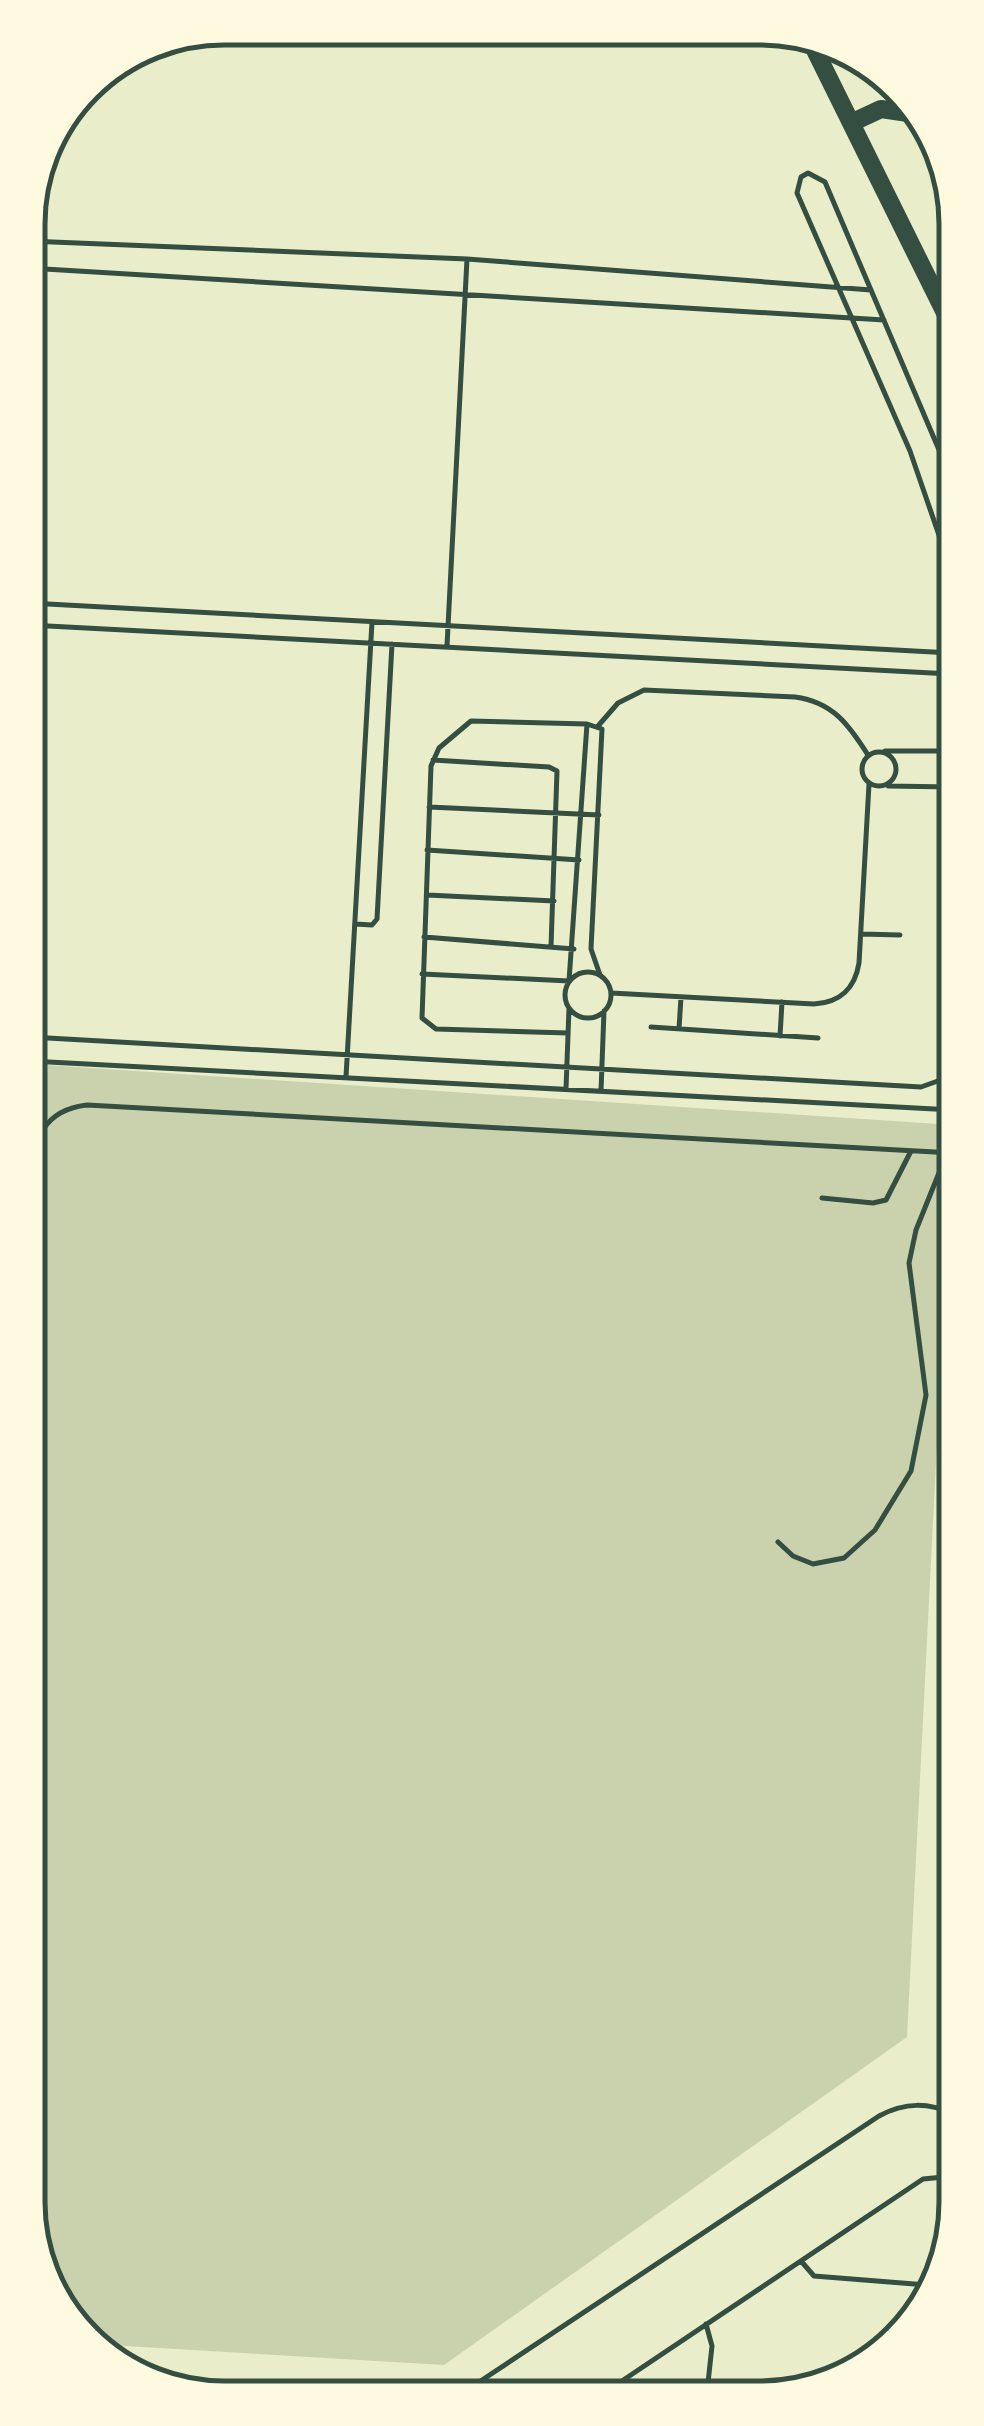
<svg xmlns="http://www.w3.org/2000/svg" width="984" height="2426" font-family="'Fira Sans',sans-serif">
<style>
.green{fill:#cad2ad}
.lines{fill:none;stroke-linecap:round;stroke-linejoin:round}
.service{stroke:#344e41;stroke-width:5}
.primary{stroke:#344e41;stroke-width:18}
.rim{fill:none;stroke:#344e41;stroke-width:5}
</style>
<rect width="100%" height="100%" fill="#e9edc9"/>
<path class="green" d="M31 1064 953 1125 907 2037 444 2365 91 2344 34 2252Z"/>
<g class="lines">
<path class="service" d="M28 241 467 259 871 290
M28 268 884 320
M951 478 825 182 808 173 801 177 797 193 910 451 951 570
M29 603 951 653
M29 625 951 674
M447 646 467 259
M598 726 618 703 644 690 795 697C833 702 849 725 868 755
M885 751H952
M862 769a17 17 0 1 1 34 0a17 17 0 1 1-34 0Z
M433 760 549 767 557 771 551 947
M888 786 952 787
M429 807 599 815
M427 850 579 860
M427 895 554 901
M355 924 372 925 377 919 392 644
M861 934 900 935
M424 937 574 949
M565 995a23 23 0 1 1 46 0a23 23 0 1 1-46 0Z
M422 974 569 981 587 724
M611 993 814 1004C840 1003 855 988 859 963L869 784
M952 995 953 1034
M651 1027 818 1038
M679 1029 681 997
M568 1033 436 1029 422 1018 431 766 439 748 471 721 587 724 602 729 591 949 600 975
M780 1036 782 1002
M30 1037 921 1087 949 1077
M30 1061 953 1110
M953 1062 949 1077 953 1094
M346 1077 372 622
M566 1089 569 1008
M601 1091 604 1011
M31 1180C33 1140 43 1110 87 1105L953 1153
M822 1198 873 1203 886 1200 911 1151
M778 1542 793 1556 813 1564 844 1558 875 1530 911 1471 926 1395 909 1263 916 1230 947 1153
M955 2217 956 2206
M801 2261 814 2276 927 2285
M706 2324 712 2346 707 2392
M174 2389 204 2395
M604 2393 923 2179 944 2177 956 2191
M461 2394 879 2116C905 2102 928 2102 956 2115"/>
<path class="primary" d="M808 36 950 323
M851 123 881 109 915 114"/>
</g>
<path d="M0 0H984V2426H0ZM224 45H760A179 179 0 0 1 939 224V2202A179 179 0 0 1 760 2381H224A179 179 0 0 1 45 2202V224A179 179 0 0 1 224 45Z" fill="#fefae0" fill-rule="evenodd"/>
<path class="rim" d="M224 45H760A179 179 0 0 1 939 224V2202A179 179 0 0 1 760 2381H224A179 179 0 0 1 45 2202V224A179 179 0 0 1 224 45Z"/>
</svg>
